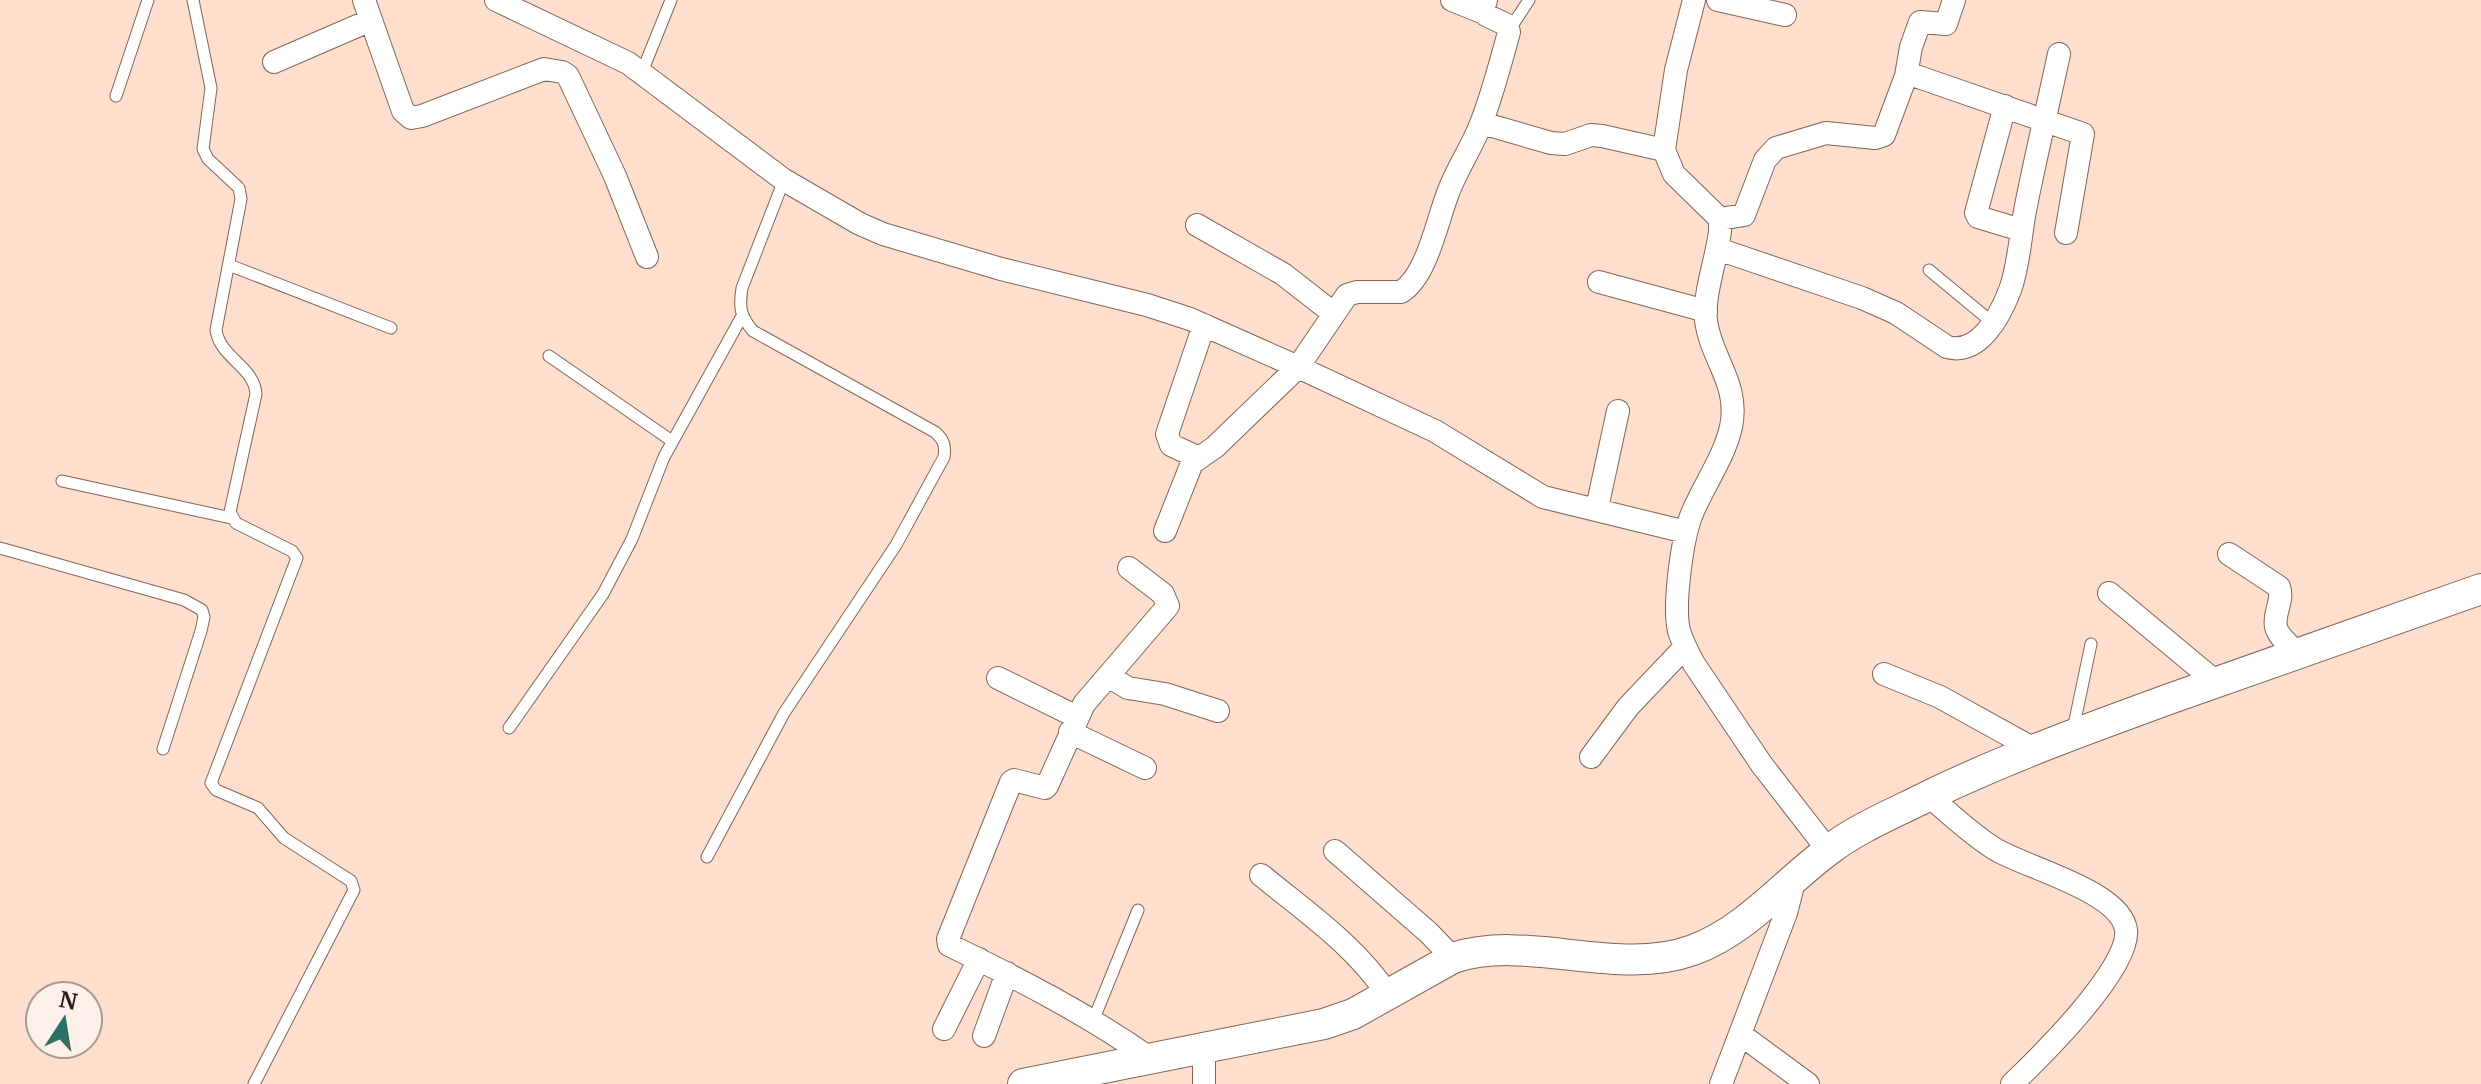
<svg xmlns="http://www.w3.org/2000/svg" width="2481" height="1084" font-family="Merriweather,serif">
<style>
.lines{fill:none;stroke-linecap:round;stroke-linejoin:round}
.lane-casing{stroke:#816557;stroke-width:13}
.street-casing{stroke:#816557;stroke-width:24}
.secondary-casing{stroke:#816557;stroke-width:32}
.lane{stroke:#fff;stroke-width:11}
.street{stroke:#fff;stroke-width:22}
.secondary{stroke:#fff;stroke-width:30}
</style>
<rect width="100%" height="100%" fill="#fedecd"/>
<g class="lines">
<defs>
<path id="lane" d="M193 0 211 88 203 149 208 159 239 188 241 199 216 330C220 358 254 366 256 394L230 512 236 523 292 551 297 558 211 783 216 790 258 808 284 838 351 881 354 890 254 1084
M1510 29 1529 0
M642 72 671 0
M116 96 148 0
M229 265 391 328
M1929 270 1993 323
M549 356 672 441
M62 481 231 518
M0 548 184 600 202 610 204 617 201 631 163 749
M509 728 603 594 632 539 664 457 741 318
M2073 730 2091 644
M707 857 784 713 896 545 944 457C946 445 943 439 935 432L753 331C740 316 739 307 742 288L784 180
M1093 1021 1138 910"/>
<path id="street" d="M364 0 403 111 411 118 422 116 544 69 562 72 568 76 615 176 647 257
M496 0 628 63 784 180 860 224 883 234 1001 269 1147 305 1190 319 1298 367 1435 431 1543 497 1686 532
M1452 0 1484 13
M1694 0 1676 70 1664 150 1674 174 1720 219V231C1717 258 1703 295 1706 321 1711 359 1740 384 1731 427 1724 458 1703 486 1691 516 1682 541 1673 605 1679 631 1683 643 1688 653 1694 664L1762 765 1828 850
M1718 0 1785 15
M274 62 371 20
M1906 76 1911 47 1920 22 1946 24 1954 0
M2005 106 1976 213 1978 217 2021 230
M1482 123 1551 143 1565 144 1591 135 1602 136 1664 150
M1720 219 1744 215 1765 160 1776 148 1826 133 1875 138 1884 135 1906 76 1910 74 2083 134 2066 233
M1197 225 1283 274 1333 313
M1718 249 1862 298 1896 313 1947 347C1979 356 2000 316 2010 290 2019 266 2020 237 2025 211 2035 159 2048 106 2059 54
M1599 282 1706 311
M1199 458 1171 445 1167 434 1204 325
M1597 508 1618 411
M1165 531 1192 463 1215 447 1298 367 1347 295 1357 292H1401C1427 276 1437 221 1448 193 1457 168 1473 146 1482 121 1493 92 1501 62 1509 32L1507 25 1486 15 1483 10 1486 0
M2229 554 2279 587C2284 601 2273 613 2276 627 2278 636 2290 646 2297 653
M1129 568 1163 594 1168 606 1084 704 1047 786 1045 788 1014 780 1011 782 948 939 949 945C1019 979 1087 1014 1151 1059
M2109 593 2216 682
M1884 674 1940 697 2034 749
M1108 676 1128 688 1165 694 1218 711
M998 678 1077 717
M1070 732 1145 768
M1591 757 1628 707 1685 647
M1929 796C1950 814 1972 835 1995 849 2026 868 2121 891 2126 930 2131 968 2039 1058 2012 1084
M1335 851 1429 933 1453 958
M1261 875C1306 912 1356 946 1388 995
M944 1029 979 959
M1740 1034 1808 1084
M984 1036 1007 973
M1204 1084V1048
M1721 1084 1786 913 1795 878"/>
<path id="secondary" d="M1023 1084 1324 1024 1353 1014 1453 958C1528 933 1617 978 1693 950 1747 930 1784 883 1829 850 1859 827 1897 812 1930 795 2009 757 2090 728 2172 698 2275 661 2378 625 2481 589"/>
</defs>
<use href="#lane" class="lane-casing"/>
<use href="#street" class="street-casing"/>
<use href="#secondary" class="secondary-casing"/>
<use href="#lane" class="lane"/>
<use href="#street" class="street"/>
<use href="#secondary" class="secondary"/>
</g>
<g transform="translate(64 1020) rotate(12)"><circle r="38" fill="#fdf0e9" stroke="#a79b95" stroke-width="2"/>
<path d="M0-6L14 30L0 20L-14 30Z" fill="#2d7164"/>
<text y="-12" font-size="22" font-weight="bold" text-anchor="middle" fill="#271c16">N</text>
</g>
</svg>
